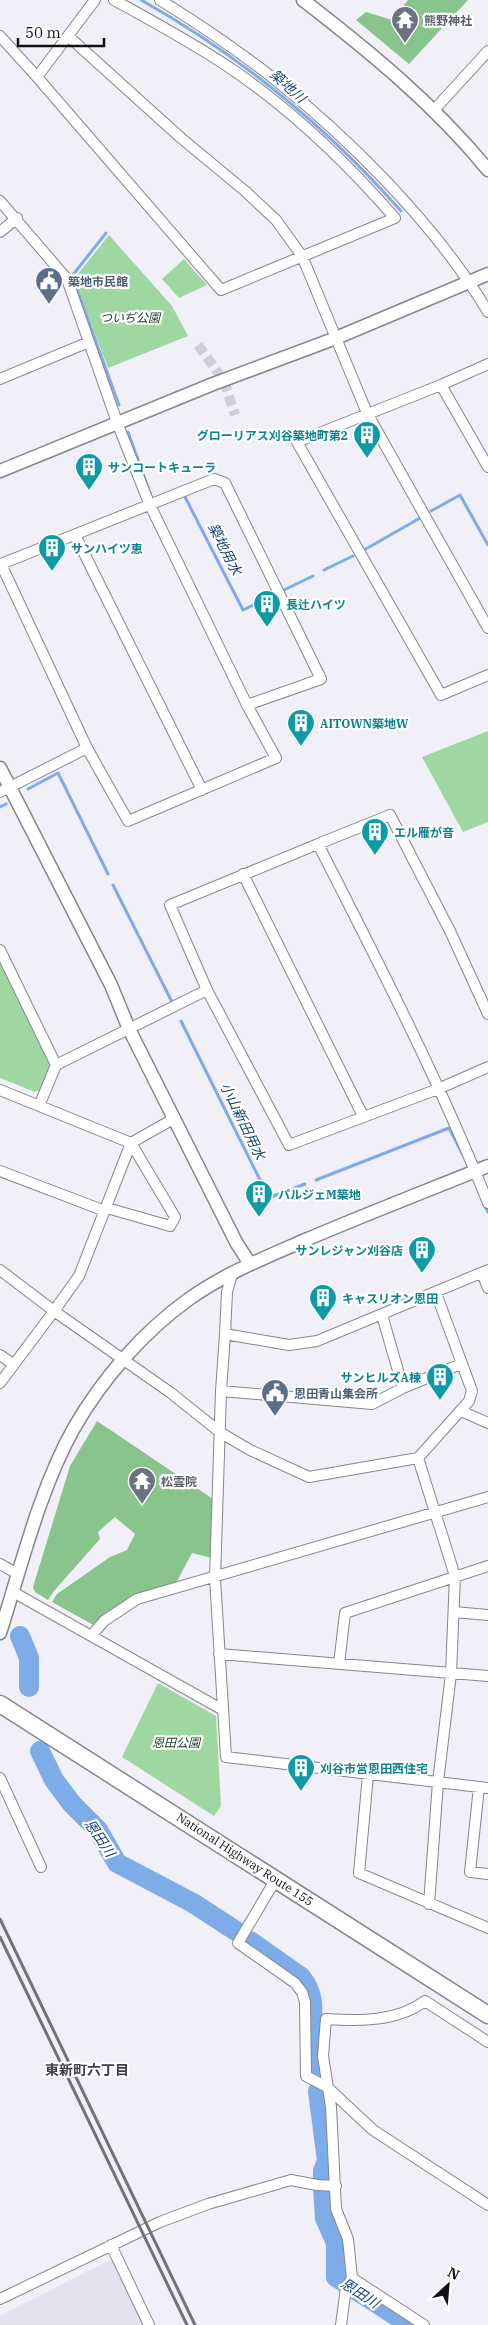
<svg xmlns="http://www.w3.org/2000/svg" width="488" height="2325" font-family="'IBM Plex Serif','Noto Sans JP',serif">
<style>
.built{fill:#e5e1f0}
.green{fill:#9fd7a2}
.forest{fill:#88c48c}
.lines{fill:none;stroke-linecap:round;stroke-linejoin:round}
.stream{stroke:#7eace8;stroke-width:3}
.river{stroke:#7eace8;stroke-width:20}
.minor-tunnel{stroke:#cfced5;stroke-width:10;stroke-dasharray:10 5;stroke-linecap:butt}
.minor-casing{stroke:#87858c;stroke-width:12}
.tertiary-casing{stroke:#87858c;stroke-width:15}
.trunk-casing{stroke:#87858c;stroke-width:19}
.minor{stroke:#fff;stroke-width:10}
.tertiary{stroke:#fff;stroke-width:12}
.trunk{stroke:#fff;stroke-width:16}
.rail{stroke:#737277;stroke-width:3}
.labels{text-anchor:middle;dominant-baseline:central;stroke-width:4.5;stroke-linejoin:round;paint-order:stroke}
.worship-label{font-size:12px;font-weight:bold;fill:#5b616d;stroke:#fff;text-anchor:start}
.service-label{font-size:12px;font-weight:bold;fill:#4e5e75;stroke:#fff;text-anchor:start}
.park-label{font-size:12px;font-style:italic;fill:#0d3914;stroke:#fff}
.culture-label{font-size:12px;font-weight:bold;fill:#0d838f;stroke:#fff;text-anchor:start}
.street-label{font-size:12px;fill:#111013;stroke:#fff}
.water-label{font-size:14px;font-style:italic;fill:#144177;stroke:#fff}
.neighbourhood-label{font-size:14px;font-weight:bold;fill:#403e44;stroke:#fff}
</style>
<rect width="100%" height="100%" fill="#f1eff7"/>
<path class="built" d="M112 2259 143 2325H0V2316Z"/>
<path class="green" d="M109 235 172 306 188 336 108 368 74 279Z
M184 259 207 285 179 298 162 279Z
M488 731V822L463 832 422 757Z
M0 962 53 1065 42 1090 35 1092 0 1078Z
M158 1683 216 1716 221 1806 214 1816 122 1757Z"/>
<path class="forest" d="M408 0H468L409 64 356 20 366 12 392 20Z
M97 1421 213 1499 212 1558 192 1553 176 1583 95 1626 52 1602 57 1594 110 1557 127 1550 135 1534 115 1517 98 1532 100 1539 54 1591 48 1600 35 1592 33 1587 70 1466Z"/>
<g class="lines">
<path class="stream" d="M141 0C241 56 325 125 401 211
M106 233 72 276 119 405
M128 432 150 493
M184 495 243 610 274 595
M431 511 460 495 488 545
M364 550 420 518
M324 570 353 556
M284 590 313 576
M28 789 58 773 108 874
M0 807 6 804
M113 885 172 1002
M181 1021 268 1196 271 1197 305 1184
M316 1180 449 1128 464 1157
M484 1204 488 1212"/>
<path class="river" d="M20 1636 29 1658V1687
M40 1751 54 1780 72 1804 98 1830 117 1863 193 1903 236 1931
M250 1941 301 1977C321 2001 308 2025 311 2052 312 2060 314 2067 315 2075
M318 2091 327 2161 323 2171V2183
M323 2188 325 2218 336 2243V2277L410 2325"/>
<path class="minor-tunnel" d="M198 345 224 381 235 415"/>
<defs>
<path id="minor" d="M160 0C246 53 315 107 385 180 424 221 459 263 488 312
M0 36 37 77 95 0
M68 36 181 138 245 191 276 220 302 256 367 413 488 628
M37 77 221 290 395 218C347 163 293 111 233 70 195 44 154 22 114 0
M434 110 488 51
M0 201 67 279 118 425 149 503 247 705 276 758 128 821 87 748 1 564 214 479 225 483 321 679 247 705
M0 232 17 218
M488 364 441 385 297 442 441 695 488 675
M0 379 89 342
M441 385 488 467
M75 535 202 790
M0 792 87 748
M318 844 170 905 207 990 289 1145 438 1089 488 1067
M243 874 363 1116
M0 950 56 1065 207 990
M488 1014 450 931 390 815 318 844C378 962 439 1080 488 1203
M0 1090 131 1143 175 1217 170 1226 107 1208
M39 1106 56 1065
M175 1118 131 1143 79 1276 54 1311 171 1393 221 1433 250 1450 309 1477 418 1458 469 1401 472 1391 436 1293
M0 1171 105 1211
M0 1270 54 1311 0 1383
M482 1273 488 1288
M232 1274 227 1292 225 1334 289 1345 317 1341 488 1270
M382 1315 403 1388
M225 1334 221 1391 215 1578 226 1757 488 1788
M0 1355 13 1364
M221 1391 372 1404 403 1388 461 1364
M461 1411 488 1423
M418 1458 455 1576 451 1674 438 1782 429 1904
M0 1564 18 1574
M13 1592 223 1710
M454 1612 488 1615
M92 1635 104 1621 137 1599 488 1497
M219 1654 488 1676
M339 1664 345 1613 488 1566
M368 1775 359 1873 488 1928
M0 1778 41 1867
M479 1787 470 1872 488 1874
M276 1879 238 1943 295 1983 302 1992 305 2002 306 2076 327 2087 373 2130 488 2205
M111 2245 149 2325
M352 2278 424 2325
M0 2299 160 2222 208 2204 291 2180 317 2185 336 2186
M341 2325 346 2288 352 2278 348 2239 336 2209 331 2107 323 2056 326 2019C360 2021 397 2022 425 2001L488 2042"/>
<path id="tertiary" d="M303 0C369 51 434 104 488 170
M0 471 213 384 336 338 488 274
M0 768 111 985 129 1029 236 1242 250 1264
M0 1633C21 1567 40 1488 74 1428 102 1379 143 1332 189 1299 224 1274 264 1258 303 1241 364 1215 426 1191 488 1166"/>
<path id="trunk" d="M0 1704 488 2015"/>
</defs>
<use href="#minor" class="minor-casing"/>
<use href="#tertiary" class="tertiary-casing"/>
<use href="#trunk" class="trunk-casing"/>
<use href="#minor" class="minor"/>
<use href="#tertiary" class="tertiary"/>
<use href="#trunk" class="trunk"/>
<path class="rail" d="M0 1919 195 2325
M0 1937 187 2325"/>
</g>
<defs>
<symbol id="temple-pin" viewBox="-11 -11 22 30"><path d="M0 17L-7.5 6A9.5 9.5 0 1 1 7.5 6Z" fill="#6b7280" stroke="#fff"/><path d="M0-6L5-2H3V0L6.5 2.5H4V6H1.5V3h-3V6H-4V2.5H-6.5L-3 0V-2H-5Z" fill="#fff"/></symbol>
<symbol id="civic-pin" viewBox="-11 -11 22 30"><path d="M0 17L-7.5 6A9.5 9.5 0 1 1 7.5 6Z" fill="#5c6f8a" stroke="#fff"/><path d="M-.6-6.5H3V-4.5H.6V-3L4-1V1h2V6H-6V1h2V-1L-.6-3ZM-1.2 2.5V6h2.4V2.5Z" fill="#fff"/></symbol>
<symbol id="building-pin" viewBox="-11 -11 22 30"><path d="M0 17L-7.5 6A9.5 9.5 0 1 1 7.5 6Z" fill="#0f9aa8" stroke="#fff"/><path d="M-4-6H4V6H1V3H-1V6H-4ZM-2.5-4.3h1.7v1.8h-1.7ZM.8-4.3h1.7v1.8H.8ZM-2.5-1h1.7V.8h-1.7ZM.8-1h1.7V.8H.8Z" fill="#fff"/></symbol>
</defs>
<g fill-rule="evenodd">
<use href="#temple-pin" x="389" y="4" width="32" height="43"/>
<use href="#civic-pin" x="33" y="265" width="32" height="43"/>
<use href="#building-pin" x="351" y="419" width="32" height="43"/>
<use href="#building-pin" x="73" y="451" width="32" height="43"/>
<use href="#building-pin" x="36" y="532" width="32" height="43"/>
<use href="#building-pin" x="251" y="588" width="32" height="43"/>
<use href="#building-pin" x="285" y="707" width="32" height="43"/>
<use href="#building-pin" x="359" y="816" width="32" height="43"/>
<use href="#building-pin" x="243" y="1178" width="32" height="43"/>
<use href="#building-pin" x="406" y="1234" width="32" height="43"/>
<use href="#building-pin" x="307" y="1282" width="32" height="43"/>
<use href="#building-pin" x="424" y="1361" width="32" height="43"/>
<use href="#civic-pin" x="259" y="1377" width="32" height="43"/>
<use href="#temple-pin" x="126" y="1465" width="32" height="43"/>
<use href="#building-pin" x="285" y="1752" width="32" height="43"/>
</g>
<g class="labels">
<g class="worship-label">
<text x="424" y="20">熊野神社</text>
<text x="161" y="1481">松雲院</text>
</g>
<g class="service-label">
<text x="68" y="281">築地市民館</text>
<text x="294" y="1393">恩田青山集会所</text>
</g>
<g class="park-label">
<text x="130" y="317">ついぢ公園</text>
<text x="176" y="1742">恩田公園</text>
</g>
<g class="culture-label">
<text x="348" y="435" text-anchor="end">グローリアス刈谷築地町第2</text>
<text x="108" y="467">サンコートキューラ</text>
<text x="71" y="548">サンハイツ恵</text>
<text x="286" y="604">長辻ハイツ</text>
<text x="320" y="723">AITOWN築地W</text>
<text x="394" y="832">エル雁が音</text>
<text x="278" y="1194">パルジェM築地</text>
<text x="403" y="1250" text-anchor="end">サンレジャン刈谷店</text>
<text x="342" y="1298">キャスリオン恩田</text>
<text x="421" y="1377" text-anchor="end">サンヒルズA棟</text>
<text x="320" y="1768">刈谷市営恩田西住宅</text>
</g>
<g class="street-label">
<text transform="translate(245 1859) rotate(33)">National Highway Route 155</text>
</g>
<g class="water-label">
<text transform="translate(288 86) rotate(42)">築地川</text>
<text transform="translate(225 549) rotate(63)">築地用水</text>
<text transform="translate(243 1121) rotate(64)">小山新田用水</text>
<text transform="translate(100 1838) rotate(56)">恩田川</text>
<text transform="translate(360 2293) rotate(33)">恩田川</text>
</g>
<g class="neighbourhood-label">
<text x="87" y="2070">東新町六丁目</text>
</g>
</g>
<g transform="translate(448 2285) rotate(26)" stroke="#ffffff" stroke-width="4" paint-order="stroke">
<path d="M0-4L9 19L0 12L-9 19Z" fill="#111013"/>
<text y="-8" font-size="14" font-weight="bold" text-anchor="middle" fill="#111013">N</text>
</g>
<path d="M18 38v8h86v-8" fill="none" stroke="#111013" stroke-width="2.5"/>
<text x="25" y="38" font-size="15" fill="#111013" stroke="#ffffff" stroke-width="4" paint-order="stroke">50 m</text>
</svg>
